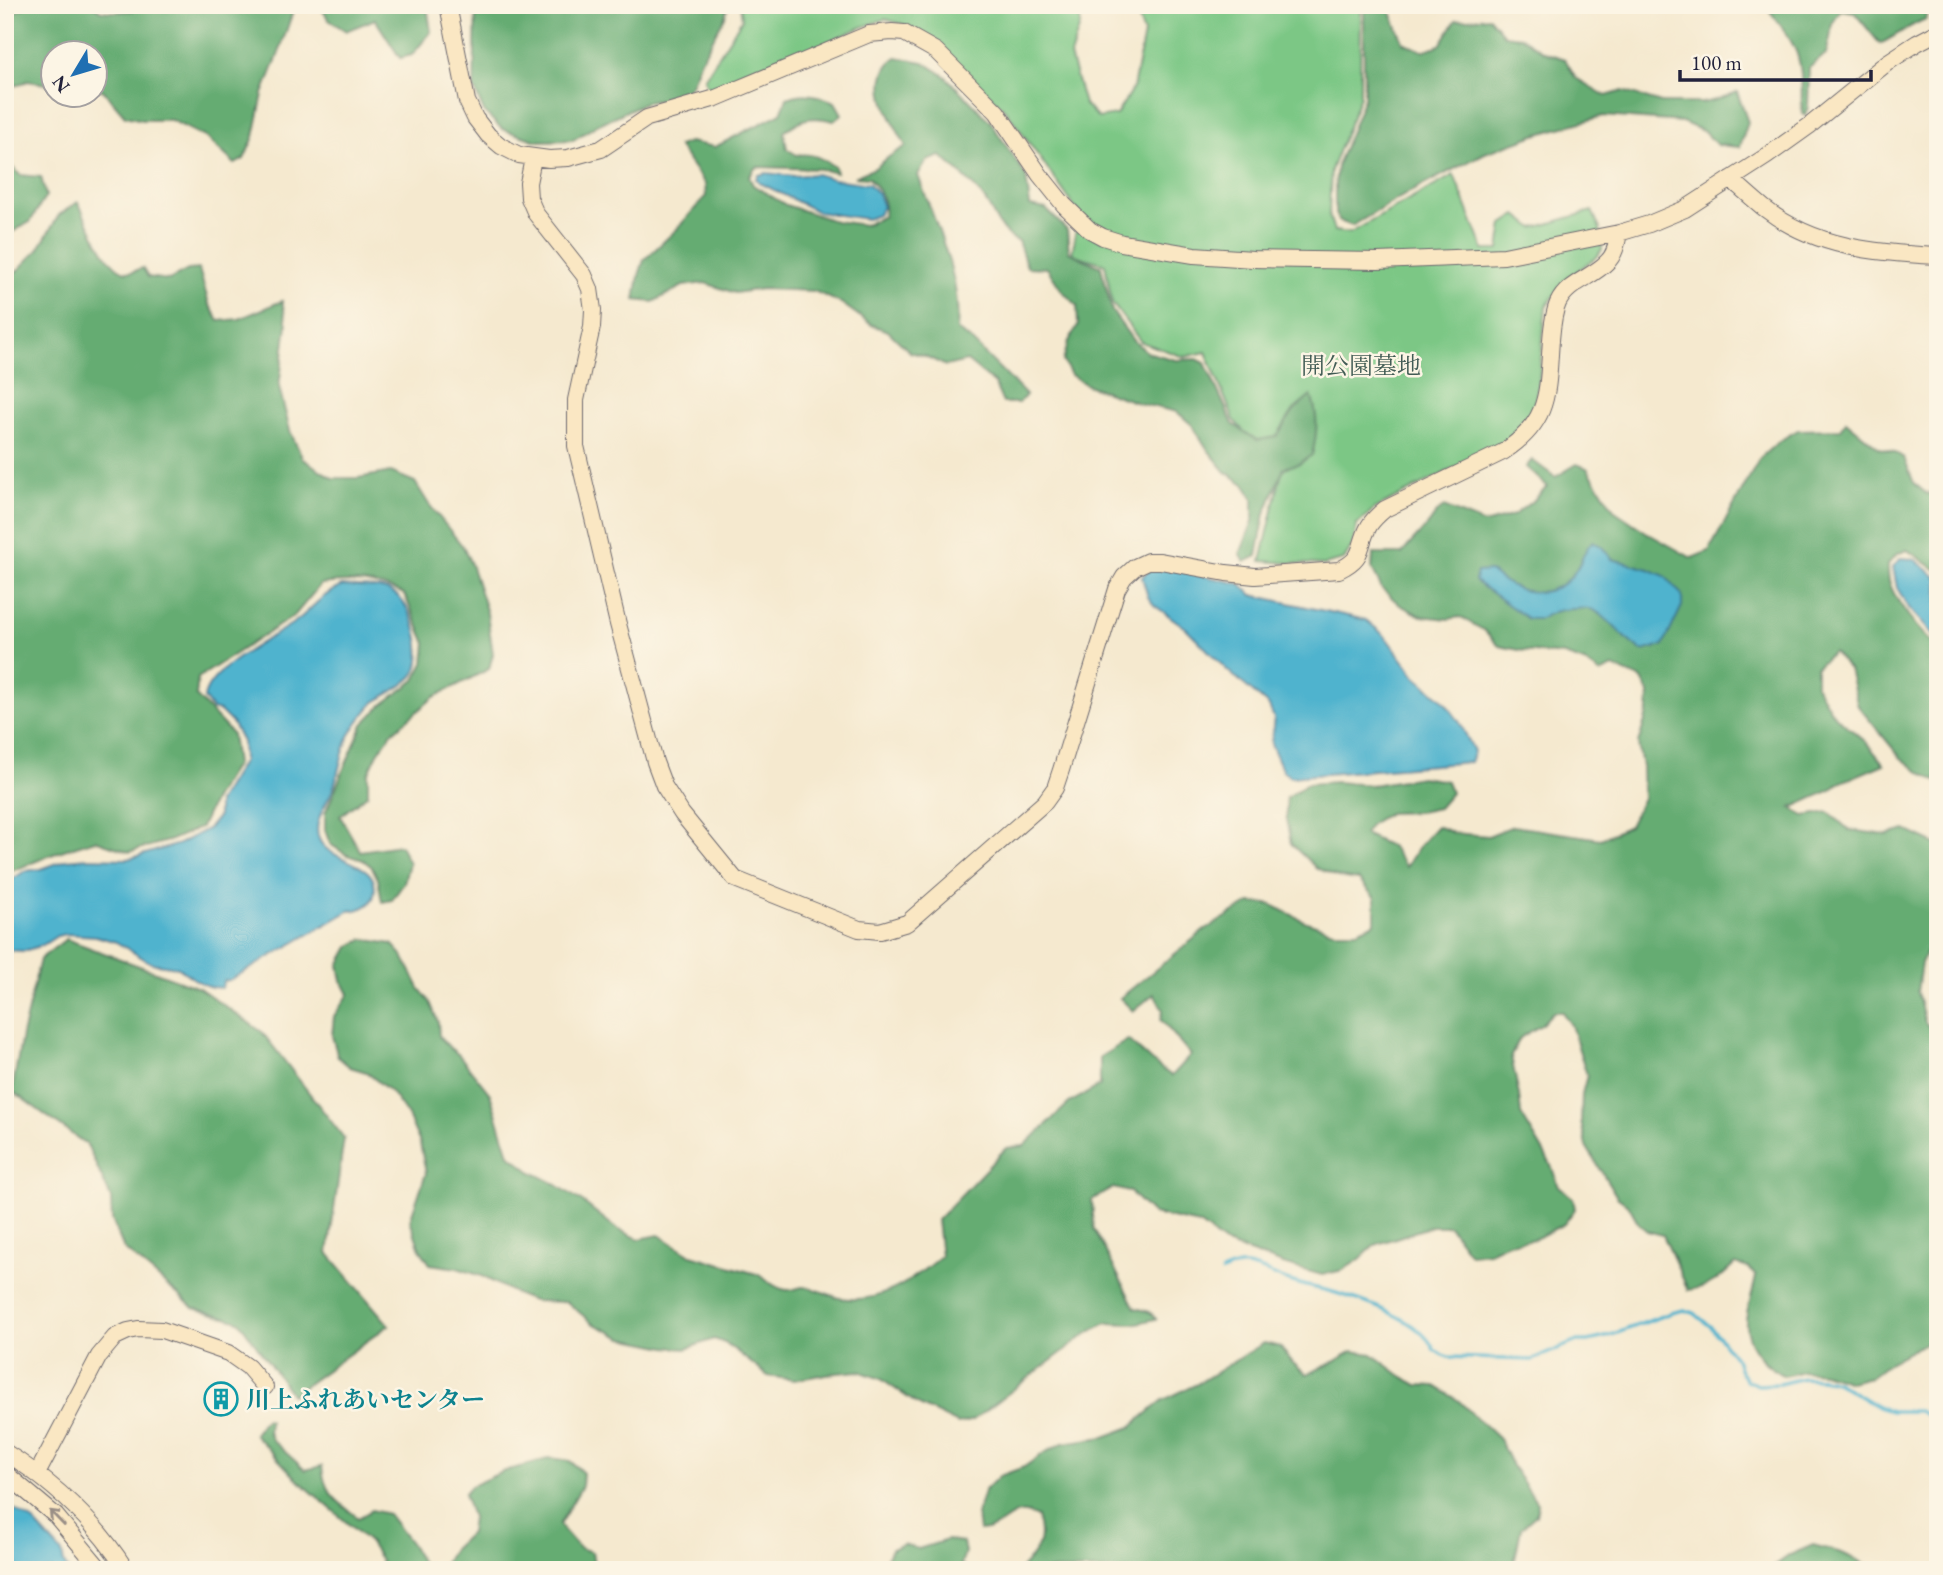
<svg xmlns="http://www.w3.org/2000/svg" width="1943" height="1575" font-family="'EB Garamond','Noto Serif JP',serif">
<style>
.green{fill:#7cc785;stroke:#4f7460;stroke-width:2}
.forest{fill:#65ac72;stroke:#446756;stroke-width:2}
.water{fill:#50b3ce;stroke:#396a84;stroke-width:2}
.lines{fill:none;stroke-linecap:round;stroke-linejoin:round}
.stream{stroke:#50b3ce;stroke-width:3.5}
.secondary-casing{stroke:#6c686f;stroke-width:18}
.secondary{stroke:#fae7c3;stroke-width:16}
.oneway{stroke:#998e86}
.labels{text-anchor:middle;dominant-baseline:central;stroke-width:5;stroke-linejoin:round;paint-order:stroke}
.park-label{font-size:24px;fill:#425c55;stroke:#fcf5e5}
.culture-label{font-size:24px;font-weight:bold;fill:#0d838f;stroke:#fcf5e5;text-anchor:start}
</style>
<rect width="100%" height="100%" fill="#fcf5e5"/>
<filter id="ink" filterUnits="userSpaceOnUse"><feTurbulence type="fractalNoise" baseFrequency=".0143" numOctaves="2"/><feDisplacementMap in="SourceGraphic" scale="14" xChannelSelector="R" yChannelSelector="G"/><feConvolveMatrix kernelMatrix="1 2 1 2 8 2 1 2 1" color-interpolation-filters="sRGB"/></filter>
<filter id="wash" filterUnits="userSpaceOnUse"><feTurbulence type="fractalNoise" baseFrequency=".00686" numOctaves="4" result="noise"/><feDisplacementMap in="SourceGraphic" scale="28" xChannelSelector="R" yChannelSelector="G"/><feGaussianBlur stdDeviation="1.57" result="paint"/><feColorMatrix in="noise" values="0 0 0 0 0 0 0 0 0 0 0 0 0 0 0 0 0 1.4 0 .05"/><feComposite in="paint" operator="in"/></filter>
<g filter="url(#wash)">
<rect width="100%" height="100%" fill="#f5e9cf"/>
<path class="green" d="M740 5H1081L1080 25 1070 56 1084 104 1098 118 1116 115 1133 88 1144 34 1134 5H1358L1361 7 1360 96 1331 170 1329 215 1334 231 1350 233 1454 175 1484 250H1499L1503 224 1517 215 1534 228 1592 211 1600 228 1602 250 1595 258 1568 278 1546 307 1539 382 1531 418 1508 441 1374 509 1357 525 1353 545 1344 560 1324 565 1261 561 1281 476 1234 420 1206 352 1184 357 1141 342 1112 303 1105 264 1072 254 1079 213 1007 112 939 45 905 25 885 19 860 28 710 93 704 79 742 19Z"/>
<path class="forest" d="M29 5H92L102 11 117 12 135 10 137 5H295L279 53 263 94 254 137 244 159 235 164 207 138 171 120H143L125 116 103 90H95L94 52H52V85L28 81 5 89V17Z
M319 5H427L431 32 412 55 400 58 375 19 346 31 329 20Z
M476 5H728L725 17 701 60 691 85 679 98 646 102 599 124 573 140 537 141 502 129 484 112 474 88Z
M1364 5H1388L1403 42 1422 51 1440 45 1456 20 1489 17 1504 35 1521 37 1544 52 1565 59 1576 78 1606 96 1623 91 1661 103H1702L1716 100 1737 92 1748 122 1740 147 1717 145 1705 132 1682 122 1603 116 1535 135 1485 153 1410 192 1352 226 1339 221 1335 214V185L1337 166 1364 98Z
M1765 5H1930L1926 19C1910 25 1896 36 1880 44L1854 12 1841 10 1832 24 1830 38 1826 54 1809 68 1808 107 1805 115 1802 114C1801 93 1804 66 1794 47 1787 32 1775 18 1765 5Z
M896 57 923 62 945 76 990 121 1026 176 1030 206 1046 209 1067 230 1069 252 1101 267 1112 311 1132 339 1147 352 1176 360 1197 359 1205 363 1233 424 1257 440 1276 437 1294 410 1311 396C1319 415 1317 436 1312 455L1300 463 1284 468 1265 514 1257 556 1245 562 1240 554 1253 521V498L1244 484 1226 472 1208 450 1192 425 1177 412 1138 403 1087 385 1071 375 1063 361 1068 343 1078 325 1077 305 1063 292 1047 268 1027 267 1018 241C996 232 995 211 981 195 969 180 955 168 941 156L927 161 918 175C935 225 962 275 957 330L972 341 1026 395 1019 403H1003L994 383 967 361 946 366 925 356 910 352 888 331 872 325 841 303 814 291 762 289 735 293 705 283 683 286 653 302 635 300 639 275 644 260 677 229 706 196 705 184 678 146 689 142 715 147 781 113 787 98C806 91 817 95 835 102L842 114 834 121C812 115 801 118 784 132L787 149 797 155C815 153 820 158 835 167L836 173 820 169 756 167 749 177 753 185 786 205 835 221 865 225 884 216C886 200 879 190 869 178L854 177 875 168 890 156 906 146C892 121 866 81 896 57Z
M5 160 20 175 41 177 46 196 30 222 5 236Z
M78 202C87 219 108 271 127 272 132 273 139 269 143 268L148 277 169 280 188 270 199 269 209 304 219 321 239 319 282 301 287 325 279 387 290 431 303 459 333 478H358L391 472 415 482 428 503 464 548 471 564 487 613 493 654 489 669 434 697 392 733 378 753 368 774V794L340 816 360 851 400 845 409 863 404 883 392 900 382 902 378 879 372 867 363 860 347 855 330 844 325 830V813L363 724 383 704 415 680 424 663 426 643 404 594C375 581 352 580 321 584L295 615 198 678 196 696 232 734 236 764 214 799 201 827 171 840 129 852 95 840 61 851 5 874V283L38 250 59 215Z
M1846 421 1879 448 1894 452 1904 458 1914 483 1927 494 1938 492V571L1907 550 1897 554 1888 564C1888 569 1888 575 1889 580 1893 599 1922 636 1938 647V782L1918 771 1900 757 1858 706 1849 669 1833 652 1816 667V686L1833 714 1866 742 1884 764 1839 783 1831 790 1791 808 1804 816 1829 812 1849 830 1887 835 1906 830 1938 845V927L1921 963 1917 992 1925 1022 1938 1037V1336L1890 1362 1870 1377 1850 1382 1823 1373 1803 1371 1784 1376C1762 1364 1741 1341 1747 1314 1749 1301 1754 1289 1756 1276L1749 1268 1735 1264C1721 1278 1708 1288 1688 1290L1663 1235 1647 1231 1639 1224 1629 1206 1617 1197 1586 1146 1581 1122 1582 1094 1587 1075 1571 1025 1562 1012H1553L1541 1025 1520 1038 1511 1056 1519 1095 1521 1114 1550 1163 1559 1187 1573 1198 1575 1209 1564 1224 1535 1239 1508 1243 1489 1252 1470 1254 1449 1226H1432L1375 1245 1360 1259 1343 1270 1322 1275 1286 1265 1226 1244 1199 1224 1153 1214 1130 1192 1113 1188 1092 1200 1094 1229 1135 1308 1150 1312 1156 1319 1133 1324 1106 1323 1085 1335 973 1420 958 1424 917 1404 881 1379 859 1371 826 1374 794 1380 768 1376 727 1344 714 1339 686 1349 666 1347 623 1338 592 1323 567 1302 533 1301 518 1295 482 1276 457 1268 430 1264 420 1249 410 1220 426 1173 420 1143 408 1116 391 1092 366 1072 350 1067 338 1057 332 1036 334 1016 349 994 342 981 339 965 349 947 363 939 392 944 403 956 419 988 430 1002 438 1022 439 1036 450 1048 459 1055 490 1094 509 1154 530 1171 554 1183 584 1203 617 1229 639 1239 659 1235 691 1255 760 1275C767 1281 779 1290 788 1290 794 1290 799 1287 804 1287 816 1287 829 1296 840 1298 880 1305 913 1280 941 1256L937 1220 1006 1148 1024 1146 1069 1103 1100 1086V1057L1128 1040 1151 1061 1172 1076 1191 1055 1161 1020 1163 1010 1154 994 1133 1011 1120 998 1206 929 1250 903 1270 904 1304 921 1333 931H1357L1375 923V898L1359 880 1338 877 1316 868 1291 844 1286 819V798L1307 784 1336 782 1372 785 1421 777 1447 781 1451 793 1438 808 1419 812 1389 813 1372 823 1364 834 1392 847 1406 867 1419 846 1437 826 1453 833 1488 836 1513 826 1601 839 1629 826 1643 798 1642 766 1638 744 1648 710 1649 693 1642 679 1613 667 1600 673 1584 662 1564 655 1524 651 1499 646 1485 631 1460 617 1448 619 1421 616 1400 605 1382 589 1372 569 1373 554H1402C1409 544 1417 537 1425 528 1434 520 1432 514 1444 507L1485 524 1514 515 1535 499 1547 486 1526 467 1532 460 1555 477 1577 464 1587 468 1615 511 1649 534 1692 558 1709 551 1760 458 1779 441 1798 430 1840 429Z
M66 939 199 988 262 1032 344 1138 328 1253 389 1325 292 1395 239 1321 194 1308 124 1249 112 1220 111 1198 87 1145 12 1091 22 1035 40 959Z
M1264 1343 1280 1347 1293 1363 1307 1374 1328 1365 1353 1351 1372 1354 1400 1375 1417 1385 1435 1386 1459 1401 1499 1439 1512 1466 1538 1504 1536 1515 1521 1528 1514 1564 1515 1570H1019C1037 1551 1045 1544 1037 1517 1013 1505 1010 1522 990 1529 987 1531 983 1530 979 1531L977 1514 984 1491 999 1476 1024 1467 1044 1453 1063 1443 1104 1437 1131 1427 1163 1400 1197 1384Z
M265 1419 269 1420 268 1432 272 1440 305 1470 322 1466C324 1495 338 1501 358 1518L372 1510 388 1514 411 1544 425 1568 443 1567 452 1550 470 1533 472 1517 464 1494 471 1486 502 1472 551 1458 570 1461 583 1473 582 1486 559 1525 579 1548 592 1552 595 1570H380L381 1560 369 1542 298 1480 254 1434Z
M947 1540 963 1542 965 1553 961 1565 970 1570H881L891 1549 904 1544 918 1549Z
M1813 1545 1842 1553 1878 1570H1762L1770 1569 1790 1555Z"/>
<path class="water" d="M766 173 794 176 816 174 833 179 869 184 878 194 883 207 878 215 867 219 818 212 760 183 756 179 758 175Z
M1593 541 1602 547 1612 559 1649 569 1665 576 1682 595V606L1663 646 1642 651C1626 642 1604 612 1590 609 1585 608 1578 609 1573 609 1561 609 1550 612 1541 619H1528L1475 581 1477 572 1490 571C1514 593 1549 603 1573 574 1582 564 1583 549 1593 541Z
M1901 558 1914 559 1938 578V641L1909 608 1897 588 1893 567Z
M1167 568 1241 584 1252 595 1366 620 1384 635 1416 677 1443 700 1459 721 1474 751 1470 762 1290 777 1283 771 1271 744 1274 718 1269 706 1227 670 1186 628 1154 605 1148 597 1142 577 1149 570Z
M342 586C358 588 382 585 395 594 413 606 429 658 413 676 404 686 385 695 374 703 365 711 357 723 351 733 343 745 339 773 333 789 327 804 312 822 319 839 329 864 382 859 374 895 372 906 359 910 349 911L230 980 223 981 222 988 210 987 197 981 177 967 151 963 116 942 96 936 66 934 57 936 43 945 24 951 5 950V884L25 871 41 869 66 860 88 858 128 859 179 844 209 828 218 817V802L243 761 242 742 233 724 220 711 212 709 204 698C207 669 276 636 299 619 314 606 323 594 342 586Z
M5 1504 32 1520 62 1553 64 1563 68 1570H5Z"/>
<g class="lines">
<path class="stream" d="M1222 1272C1231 1268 1237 1265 1247 1266 1263 1268 1277 1278 1293 1282 1305 1286 1317 1288 1329 1291 1359 1299 1423 1320 1434 1350L1448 1357 1532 1360 1577 1341H1588L1606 1337 1671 1313 1684 1310 1694 1313 1711 1327 1736 1359 1740 1371 1746 1380 1758 1385 1779 1384 1803 1378 1822 1379 1836 1382 1878 1407 1891 1411H1919L1938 1422"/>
</g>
</g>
<g filter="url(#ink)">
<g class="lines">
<defs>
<path id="secondary" d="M448 5 467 101 475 118 488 135 501 146 519 155 549 159 568 158 601 149 647 118 716 98 869 34 892 32 904 33 936 51 997 112 1040 175 1064 205 1090 230 1103 237 1122 243 1194 255 1253 259 1378 261 1504 256 1619 233 1649 224 1685 209 1767 156 1809 126 1888 62 1917 43 1938 32
M533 158 528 183 529 198 536 214 584 275 590 289 593 310 592 327 576 400V446L618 624 655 762 664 786 682 814 735 879 859 929 880 931 907 923 1045 802 1055 788 1061 770 1117 589 1124 577 1135 567 1148 561H1160L1226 573 1255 576 1339 570C1366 557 1357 548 1369 526 1373 519 1379 514 1385 509L1503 452C1551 421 1547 392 1551 340 1552 328 1553 314 1558 303 1568 282 1592 278 1607 262 1615 255 1617 243 1619 233
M1731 179C1742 189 1753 199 1764 208 1815 248 1876 253 1938 256
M5 1452C54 1483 95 1521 126 1570
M5 1473 56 1516 101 1570
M37 1474 99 1356 115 1337 128 1331 138 1329 162 1330 228 1353 248 1367 265 1387"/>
</defs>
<use href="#secondary" class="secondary-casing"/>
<use href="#secondary" class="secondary"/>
</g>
<defs><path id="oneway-shaft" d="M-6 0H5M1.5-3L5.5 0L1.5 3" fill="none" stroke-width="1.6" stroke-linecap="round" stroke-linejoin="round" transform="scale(1.75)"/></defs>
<use class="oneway" href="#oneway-shaft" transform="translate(57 1518) rotate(-134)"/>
</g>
<defs>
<symbol id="building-ring" viewBox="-11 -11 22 22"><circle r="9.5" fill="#fcf5e5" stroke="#0f9aa8" stroke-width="1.5"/><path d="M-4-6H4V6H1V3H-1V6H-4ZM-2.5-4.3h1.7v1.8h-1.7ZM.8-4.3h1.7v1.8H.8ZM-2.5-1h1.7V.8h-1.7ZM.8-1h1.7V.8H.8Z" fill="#0f9aa8"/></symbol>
</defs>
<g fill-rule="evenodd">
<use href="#building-ring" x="202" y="1380" width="38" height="38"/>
</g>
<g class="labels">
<g class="park-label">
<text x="1361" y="365">開公園墓地</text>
</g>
<g class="culture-label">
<text x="246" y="1399">川上ふれあいセンター</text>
</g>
</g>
<rect width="1943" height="1575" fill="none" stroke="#fcf5e5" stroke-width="28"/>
<g transform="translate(74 74) rotate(232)"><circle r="33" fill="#fcf5e5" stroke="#a5a1a1" stroke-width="2"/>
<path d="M0-5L12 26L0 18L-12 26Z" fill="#1f6fb2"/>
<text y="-10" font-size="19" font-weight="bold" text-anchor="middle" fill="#22223b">N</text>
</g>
<path d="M1680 70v10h191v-10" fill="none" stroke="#22223b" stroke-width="3.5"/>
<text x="1691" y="70" font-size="21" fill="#22223b" stroke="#fcf5e5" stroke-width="5" paint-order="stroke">100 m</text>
</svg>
